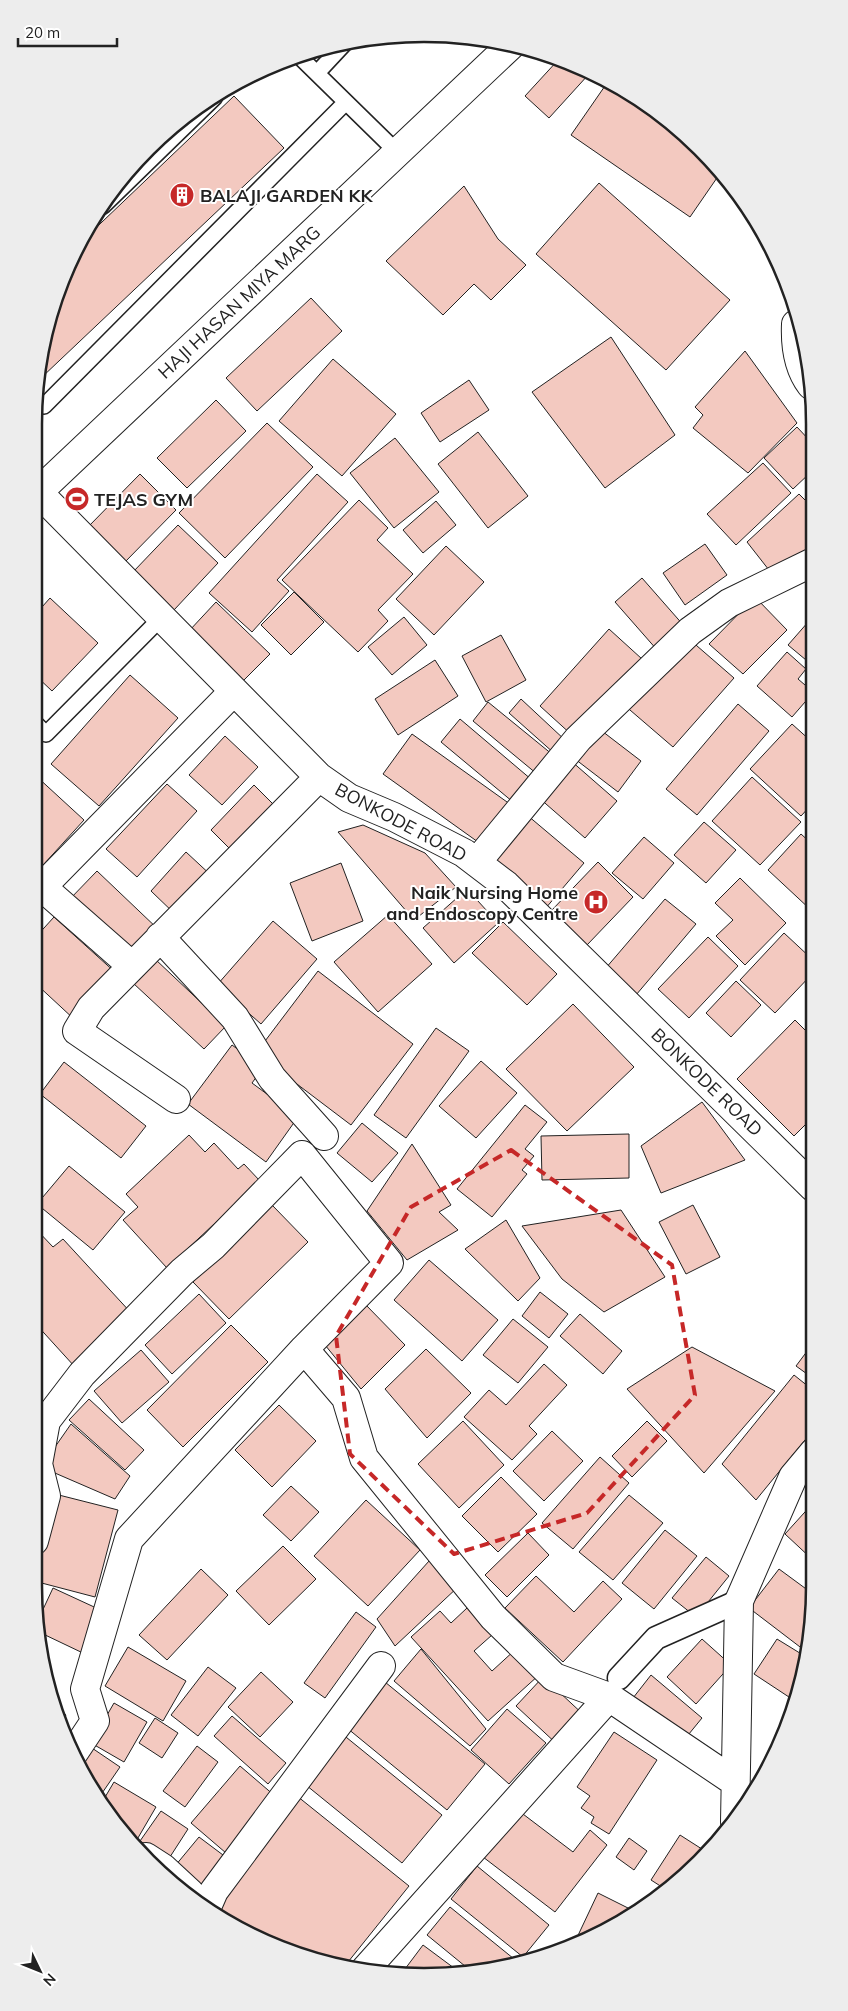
<svg xmlns="http://www.w3.org/2000/svg" width="848" height="2011" font-family="Mulish,sans-serif">
<style>
.building{fill:#f3c9c0;stroke:#222}
.lines{fill:none;stroke-linecap:round;stroke-linejoin:round}
.service-casing{stroke:#222;stroke-width:18}
.pedestrian-casing{stroke:#222;stroke-width:25}
.minor-casing{stroke:#222;stroke-width:30}
.service{stroke:#fff;stroke-width:15}
.pedestrian{stroke:#fff;stroke-width:22}
.minor{stroke:#fff;stroke-width:28}
.marked{fill:none;stroke:#c62828;stroke-width:4;stroke-dasharray:10 6;stroke-linejoin:round}
.labels{text-anchor:middle;dominant-baseline:central;stroke-width:4;stroke-linejoin:round;paint-order:stroke}
.poi-label{font-size:18px;font-weight:bold;fill:#222;stroke:#fff;text-anchor:start}
.street-label{font-size:18px;fill:#222;stroke:#fff}
.rim{fill:none;stroke:#222;stroke-width:2.5}
</style>
<rect width="100%" height="100%" fill="#fff"/>
<path class="building" d="M559 59 589 74 549 118 525 96Z
M607 83 641 100 721 172 690 217 571 135Z
M234 96 284 148 41 378 54 299 80 243Z
M599 183 730 300 666 370 536 254Z
M464 186 498 239 526 265 491 300 474 284 443 315 386 261Z
M311 298 342 331 257 411 226 378Z
M611 337 675 435 605 488 532 392Z
M745 351 797 423 748 473 693 428 703 415 695 407Z
M333 359 396 414 342 476 279 421Z
M469 380 489 410 440 442 421 413Z
M216 400 246 431 187 488 157 458Z
M267 423 313 467 225 558 179 513Z
M797 427 811 442V472L793 489 764 458Z
M478 432 528 496 488 528 438 464Z
M395 438 439 492 394 528 350 473Z
M763 463 791 493 736 545 707 514Z
M140 474 176 510 124 563 87 528Z
M317 474 348 502 277 580 289 591 252 632 209 593Z
M799 494 811 506V547L776 579 747 542Z
M359 500 388 528 377 540 413 574 378 610 388 621 358 652 282 580Z
M436 501 456 525 423 553 403 530Z
M178 525 218 563 174 610 133 572Z
M705 544 727 575 685 605 663 573Z
M446 546 484 582 434 635 396 599Z
M642 578 685 627 658 651 615 602Z
M294 592 324 622 291 655 261 625Z
M755 597 787 630 743 674 709 644Z
M50 598 98 643 52 691 34 674V616Z
M216 602 270 654 242 682 189 631Z
M404 617 427 645 392 675 368 647Z
M809 621 812 622V665L788 645Z
M609 629 642 659 573 736 540 706Z
M501 635 526 680 486 702 462 656Z
M689 639 734 678 673 747 623 704Z
M787 652 806 669 798 679 812 691V694L792 717 757 686Z
M435 660 458 696 398 735 375 699Z
M130 675 178 718 99 806 51 764Z
M521 699 566 741 555 754 509 713Z
M488 702 553 755 537 774 473 721Z
M738 704 769 731 697 815 666 789Z
M460 719 532 780 513 802 441 742Z
M792 724 812 742V804L801 816 750 769Z
M598 728 641 761 618 792 575 759Z
M412 734 514 807 485 847 383 774Z
M225 736 258 767 222 805 189 775Z
M570 760 617 801 585 838 538 797Z
M35 775 84 820 34 875V775Z
M752 777 801 822 760 865 712 821Z
M167 784 197 811 137 877 106 849Z
M254 785 280 811 236 855 211 830Z
M527 815 584 863 545 909 489 861Z
M704 822 736 850 706 883 674 855Z
M363 825 425 853 456 887 414 920 338 832Z
M801 834 812 844V911L768 870Z
M644 837 674 863 643 899 612 873Z
M186 852 214 878 177 916 151 891Z
M598 862 633 897 587 945 551 911Z
M341 863 363 921 312 941 290 883Z
M97 871 160 931 132 961 68 901Z
M740 878 786 923 745 965 716 936 733 920 715 903Z
M467 889 498 923 454 963 423 928Z
M665 899 696 924 636 995 605 969Z
M388 915 432 964 378 1012 334 962Z
M54 917 117 974 75 1020 34 982V939Z
M273 921 317 959 261 1024 217 985Z
M503 922 557 974 527 1005 472 953Z
M784 933 813 960V973L775 1013 740 980Z
M708 937 738 966 689 1018 658 989Z
M155 959 226 1026 204 1049 133 983Z
M318 971 413 1044 351 1125 256 1053Z
M736 981 761 1005 731 1037 706 1013Z
M573 1004 634 1067 567 1131 506 1069Z
M795 1020 813 1038V1117L794 1136 737 1079Z
M436 1028 469 1051 406 1138 374 1115Z
M232 1045 263 1068 252 1083 298 1117 266 1162 188 1104Z
M481 1061 517 1093 476 1138 439 1106Z
M64 1062 146 1126 121 1158 40 1094Z
M702 1102 745 1160 661 1193 641 1146Z
M525 1105 547 1122 525 1149 534 1156 522 1170 527 1174 492 1217 457 1189Z
M362 1123 398 1153 372 1182 337 1153Z
M629 1134V1178L542 1180 541 1136Z
M189 1135 205 1152 214 1143 238 1169 244 1164 260 1181 167 1268 123 1220 138 1207 126 1194Z
M412 1144 451 1205 439 1212 458 1230 407 1260 367 1211Z
M69 1166 125 1212 93 1250 37 1204Z
M272 1205 308 1242 229 1319 193 1282Z
M693 1205 720 1257 686 1274 659 1222Z
M621 1210 665 1277 604 1312 562 1279 522 1226Z
M506 1220 540 1278 518 1301 465 1249Z
M34 1227 53 1247 63 1239 133 1315 75 1367 34 1322Z
M429 1260 498 1320 462 1361 394 1300Z
M540 1292 568 1314 549 1338 522 1316Z
M199 1294 226 1323 172 1374 145 1345Z
M364 1303 405 1345 361 1389 325 1345Z
M580 1314 622 1351 603 1374 560 1336Z
M513 1319 548 1347 518 1383 483 1355Z
M231 1325 268 1362 183 1447 147 1410Z
M814 1342V1379L796 1366Z
M692 1347 775 1391 704 1473 627 1389Z
M426 1349 471 1393 427 1438 385 1389Z
M141 1350 169 1382 122 1423 94 1391Z
M544 1364 567 1385 529 1426 537 1434 512 1460 464 1417 489 1390 506 1405Z
M794 1375 814 1391V1429L756 1500 722 1464Z
M89 1399 144 1450 125 1470 69 1420Z
M279 1405 316 1441 272 1487 235 1450Z
M463 1421 504 1465 459 1508 418 1464Z
M647 1421 667 1441 632 1477 612 1456Z
M71 1424 130 1476 115 1499 41 1467Z
M552 1431 583 1461 544 1501 513 1471Z
M600 1457 629 1483 573 1549 542 1523Z
M501 1477 537 1514 498 1552 462 1516Z
M291 1486 319 1512 291 1541 263 1515Z
M47 1492 118 1510 95 1597 34 1581V1543Z
M629 1495 663 1523 613 1580 579 1552Z
M366 1500 420 1550 368 1606 314 1556Z
M814 1502V1561L785 1534Z
M665 1530 697 1556 654 1609 622 1583Z
M528 1533 549 1555 507 1597 485 1575Z
M283 1546 316 1579 269 1625 236 1591Z
M438 1551 459 1586 395 1646 377 1619Z
M706 1557 729 1576 696 1617 672 1598Z
M201 1569 228 1595 167 1660 139 1635Z
M779 1569 813 1594 804 1650 749 1608Z
M536 1576 574 1612 603 1581 622 1599 563 1662 505 1608Z
M53 1588 105 1612 85 1654 41 1633 39 1618Z
M467 1608 492 1635 474 1651 492 1671 516 1649 539 1675 488 1721 411 1637 440 1611 451 1623Z
M356 1612 376 1627 325 1698 304 1683Z
M702 1639 731 1665 696 1704 667 1677Z
M777 1639 803 1655 795 1701 754 1674Z
M128 1647 186 1681 163 1721 105 1686Z
M421 1649 486 1729 470 1746 394 1681Z
M208 1667 236 1688 198 1736 171 1715Z
M261 1672 293 1702 260 1737 228 1707Z
M651 1675 702 1718 684 1740 633 1698Z
M543 1677 586 1717 559 1746 516 1706Z
M385 1682 485 1764 447 1810 347 1728Z
M114 1703 147 1722 124 1762 91 1743Z
M54 1707 66 1715 60 1725 55 1713Z
M507 1709 546 1743 509 1784 471 1750Z
M232 1716 286 1763 268 1784 214 1736Z
M155 1718 178 1733 162 1758 139 1743Z
M614 1732 657 1760 609 1834 591 1823 594 1817 581 1808 590 1796 577 1787Z
M341 1733 442 1815 402 1863 301 1781Z
M89 1746 120 1767 98 1799 86 1782 77 1762Z
M197 1746 218 1762 185 1807 163 1791Z
M240 1766 275 1796 226 1853 191 1823Z
M114 1782 156 1807 135 1843 126 1837 101 1804Z
M297 1796 409 1886 344 1967 299 1957 273 1945 259 1934 257 1938 229 1925 207 1907Z
M161 1811 188 1829 168 1860 140 1841Z
M519 1811 573 1852 590 1830 607 1845 555 1912 483 1857Z
M680 1835 705 1851 665 1889 651 1880Z
M199 1837 227 1858 203 1887 175 1866Z
M629 1838 647 1851 634 1870 616 1857Z
M477 1866 549 1925 523 1957 451 1899Z
M598 1893 638 1913 575 1947 573 1946Z
M450 1907 519 1963 518 1964 500 1970 471 1971 427 1935Z
M423 1945 458 1971 402 1973Z"/>
<g class="lines">
<defs>
<path id="service" d="M299 56 397 152
M317 73 345 43
M103 206 215 97
M38 400 44 406 345 103
M34 722 46 734 162 617"/>
<path id="pedestrian" d="M619 1678 656 1638 739 1601"/>
<path id="minor" d="M796 324C795 346 798 368 811 385
M34 488 319 777 349 798 394 817 464 853 506 885 813 1187
M34 496 511 45
M477 862 578 739 690 631 729 603 811 563
M34 880 132 966
M34 895 234 691
M160 937 235 1018 272 1078 324 1136
M176 1099 77 1031 91 1008 319 777
M34 1541 46 1496 38 1464 46 1421 82 1374 182 1272 213 1246 302 1155 389 1263 304 1349 346 1398 364 1458 493 1617 554 1677 609 1697 735 1782
M73 1754 95 1721 85 1689 129 1539 304 1349
M735 1822 739 1601 793 1477 814 1452
M146 1857 163 1868 190 1893
M207 1907 214 1891 381 1666
M363 1972 609 1697"/>
</defs>
<use href="#service" class="service-casing"/>
<use href="#pedestrian" class="pedestrian-casing"/>
<use href="#minor" class="minor-casing"/>
<use href="#service" class="service"/>
<use href="#pedestrian" class="pedestrian"/>
<use href="#minor" class="minor"/>
</g>
<path class="marked" d="M511 1150 672 1265 695 1395 587 1513 454 1554 350 1454 336 1336 411 1207Z"/>
<defs>
<symbol id="building-disc" viewBox="-11 -11 22 22"><circle r="9.5" fill="#c62828" stroke="#fff"/><path d="M-4-6H4V6H1V3H-1V6H-4ZM-2.5-4.3h1.7v1.8h-1.7ZM.8-4.3h1.7v1.8H.8ZM-2.5-1h1.7V.8h-1.7ZM.8-1h1.7V.8H.8Z" fill="#fff"/></symbol>
<symbol id="stadium-disc" viewBox="-11 -11 22 22"><circle r="9.5" fill="#c62828" stroke="#fff"/><path d="M0-5a6.5 5 0 1 0 0 10a6.5 5 0 1 0 0-10ZM-3.5-1.8h7v3.6h-7Z" fill="#fff"/></symbol>
<symbol id="hospital-disc" viewBox="-11 -11 22 22"><circle r="9.5" fill="#c62828" stroke="#fff"/><path d="M-5-5h3v3.5h4V-5h3V5h-3V1.5h-4V5h-3Z" fill="#fff"/></symbol>
</defs>
<g fill-rule="evenodd">
<use href="#building-disc" x="168" y="181" width="28" height="28"/>
<use href="#stadium-disc" x="63" y="485" width="28" height="28"/>
<use href="#hospital-disc" x="582" y="888" width="28" height="28"/>
</g>
<g class="labels">
<g class="poi-label">
<text x="200" y="195">BALAJI GARDEN KK</text>
<text x="94" y="499">TEJAS GYM</text>
<text x="578" y="892" text-anchor="end">Naik Nursing Home<tspan x="578" dy="21">and Endoscopy Centre</tspan></text>
</g>
<g class="street-label">
<text transform="translate(239 302) rotate(-43)">HAJI HASAN MIYA MARG</text>
<text transform="translate(401 822) rotate(28)">BONKODE ROAD</text>
<text transform="translate(707 1082) rotate(44)">BONKODE ROAD</text>
</g>
</g>
<path d="M0 0H848V2011H0ZM424 42H424A382 382 0 0 1 806 424V1586A382 382 0 0 1 424 1968H424A382 382 0 0 1 42 1586V424A382 382 0 0 1 424 42Z" fill="#ededed" fill-rule="evenodd"/>
<path class="rim" d="M424 42H424A382 382 0 0 1 806 424V1586A382 382 0 0 1 424 1968H424A382 382 0 0 1 42 1586V424A382 382 0 0 1 424 42Z"/>
<g transform="translate(40 1971) rotate(133)" stroke="#ffffff" stroke-width="4" paint-order="stroke">
<path d="M0-4L9 19L0 12L-9 19Z" fill="#222222"/>
<text y="-8" font-size="14" font-weight="bold" text-anchor="middle" fill="#222222">N</text>
</g>
<path d="M18 38v8h99v-8" fill="none" stroke="#222222" stroke-width="2.5"/>
<text x="25" y="38" font-size="15" fill="#222222" stroke="#ffffff" stroke-width="4" paint-order="stroke">20 m</text>
</svg>
